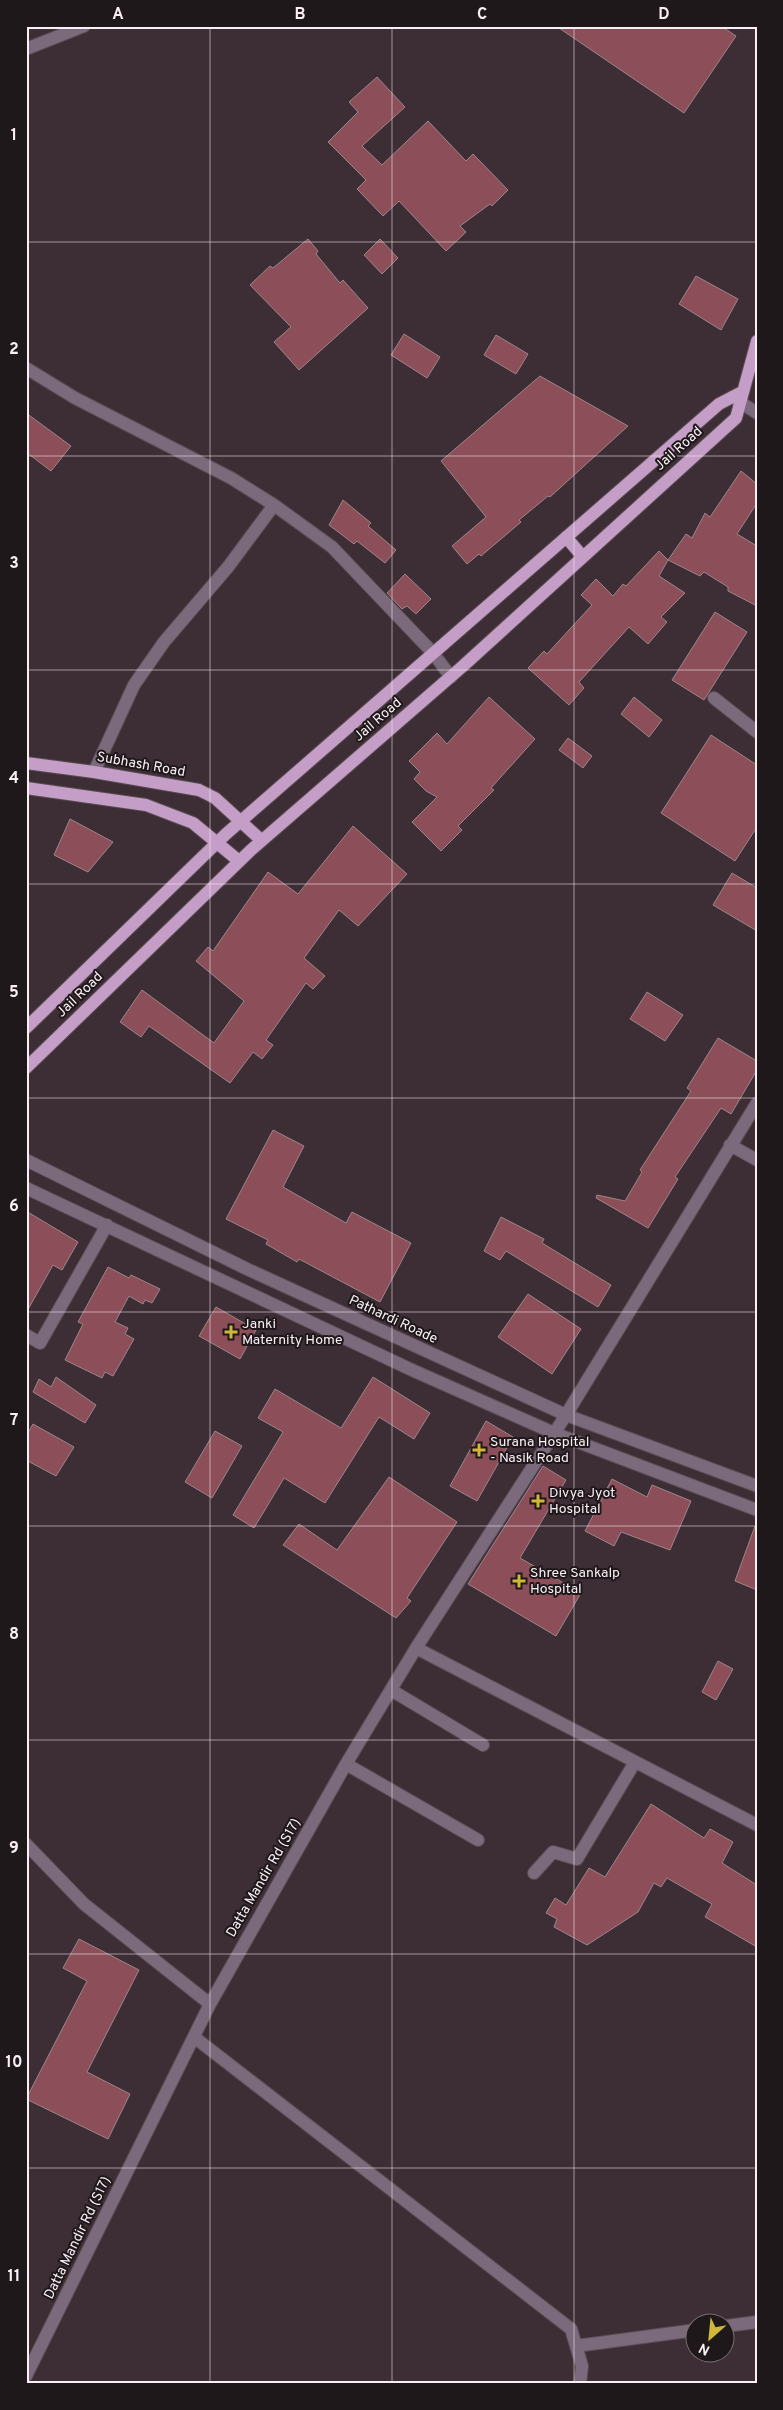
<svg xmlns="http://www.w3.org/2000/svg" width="783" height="2410" font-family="Overpass,sans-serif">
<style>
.building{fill:#8c4f59;stroke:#9c8689}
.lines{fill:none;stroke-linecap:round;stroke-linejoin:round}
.minor-casing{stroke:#5b4c54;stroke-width:14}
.major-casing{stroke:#5b4c54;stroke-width:14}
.minor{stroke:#7b697c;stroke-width:12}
.major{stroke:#c49ec6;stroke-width:12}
.grid{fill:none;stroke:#faeff4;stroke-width:1;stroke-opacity:0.55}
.poi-dot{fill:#cfb837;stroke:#1f181b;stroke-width:2}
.labels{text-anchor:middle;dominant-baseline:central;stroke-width:4;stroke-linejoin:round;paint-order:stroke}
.street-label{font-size:14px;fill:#faeff4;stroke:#1f181b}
.poi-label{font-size:14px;fill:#faeff4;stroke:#1f181b;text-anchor:start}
.neatline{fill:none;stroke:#faeff4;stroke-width:2}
.grid-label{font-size:16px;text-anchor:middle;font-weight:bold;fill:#faeff4}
</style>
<rect width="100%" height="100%" fill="#3d2d35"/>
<path class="building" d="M556 26H721L736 36 684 113Z
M377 77 405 107 362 146 382 165 428 121 466 161 473 154 508 190 492 206 490 204 460 226 466 232 446 251 399 201 383 216 357 189 366 180 328 142 358 112 349 102Z
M308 239 318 251 316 254 340 283 343 280 368 308 299 370 274 342 291 327 250 285 270 266 273 268Z
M380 239 398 258 382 274 364 255Z
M696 276 738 299 721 330 679 304Z
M404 334 440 357 427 378 391 355Z
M496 335 528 354 516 374 484 355Z
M540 376 628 426 550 497 548 496 519 520 521 522 481 556 479 554 467 564 452 546 486 517 441 461Z
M26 413 71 446 51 471 26 452Z
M741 471 757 484V503L737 534 757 546V606L728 591V587L704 572 700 576 668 560 686 534 692 538 705 513 710 517Z
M343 500 371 523 368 526 396 550 385 563 357 541 354 544 329 525Z
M659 551 668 560 659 576 685 593 661 617 667 622 648 644 629 627 579 682 584 688 569 705 528 668 544 651 547 654 592 605 581 595 596 579 613 596 623 584 626 586Z
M405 574 431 599 416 614 407 606 402 609 387 593Z
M715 612 747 632 704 700 672 680Z
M489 697 535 739 491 788 494 790 458 826 462 830 441 851 412 822 437 797 426 791 414 779 420 772 409 761 437 733 447 744Z
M634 697 662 720 649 737 621 714Z
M711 735 757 765V827L735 861 661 813Z
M568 738 592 756 583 768 559 750Z
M70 819 113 842 88 872 54 855Z
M353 826 407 874 358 926 339 910 304 958 325 976 313 989 306 983 266 1040 273 1045 262 1059 253 1052 230 1083 149 1026 141 1037 120 1022 142 990 214 1043 244 1001 196 961 208 947 213 951 268 872 298 894Z
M732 873 757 888V931L713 905Z
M647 992 683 1015 665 1041 630 1019Z
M718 1038 757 1061V1070L731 1114 721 1108 675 1177 678 1179 648 1228 596 1198 597 1195 625 1201 642 1172 640 1170 691 1091 687 1088Z
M273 1130 304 1146 283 1187 346 1223 352 1212 411 1243 380 1302 299 1259 297 1262 266 1244 268 1240 226 1219Z
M26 1211 78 1242 62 1270 53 1265 26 1313Z
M501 1217 544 1239 542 1243 611 1285 598 1307 506 1251 500 1260 484 1251Z
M108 1267 129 1278 131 1275 160 1289 152 1303 145 1300 143 1304 129 1296 115 1322 128 1328 125 1334 134 1339 113 1376 105 1372 102 1378 65 1360 83 1324 78 1322Z
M528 1294 581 1329 552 1374 498 1337Z
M216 1307 256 1330 240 1359 199 1336Z
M56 1377 96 1405 85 1423 33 1392 39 1379 51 1387Z
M373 1377 430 1413 414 1439 379 1417 325 1503 284 1478 254 1528 233 1515 283 1432 258 1418 275 1389 341 1428Z
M486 1421 513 1437 477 1501 450 1486Z
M33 1424 74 1447 56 1476 26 1460V1436Z
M215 1431 242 1446 212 1498 185 1482Z
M543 1466 566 1480 520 1558 581 1593 556 1636 468 1584Z
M389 1477 457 1522 407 1598 411 1601 396 1618 283 1545 299 1524 337 1550Z
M612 1479 647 1497 652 1485 691 1501 670 1550 621 1532 614 1546 585 1531Z
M755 1526 757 1527V1590L735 1581Z
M718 1661 733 1669 716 1700 702 1692Z
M651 1804 704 1838 710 1829 733 1842 722 1863 757 1885V1947L705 1917 712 1904 667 1878 661 1887 654 1883 638 1912 587 1945 554 1927 557 1919 546 1913 555 1898 566 1905 589 1868 605 1877Z
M79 1939 139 1970 87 2072 130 2094 108 2139 26 2099 87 1981 63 1968Z"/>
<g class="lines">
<defs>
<path id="minor" d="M26 49 84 26
M26 368 75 398 231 478 274 505 332 547 433 653 451 677
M732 397 757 413
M714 698 757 732
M94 772 134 685 164 642 228 567 274 505
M730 1145 757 1160
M26 1160 247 1269 566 1415 757 1486
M26 1188 412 1370 554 1433 757 1510
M26 1335 40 1343 107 1225
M416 1648 757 1825
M391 1690 483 1745
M346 1764 478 1840
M26 1844 84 1904 210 2004
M534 1873 553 1852 577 1859 635 1762
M194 2037 571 2329 582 2366 580 2384
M726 2326 757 2322
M576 2346 696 2330
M26 2376 210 2004 346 1764 416 1648 566 1415 757 1103"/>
<path id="major" d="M566 537 583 557
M26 763 94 772 199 790 215 798 261 840
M26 788 146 805 193 823 239 861
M26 1028 226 834 719 404 742 392
M26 1068 251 850 463 666 736 418 757 341"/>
</defs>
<use href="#minor" class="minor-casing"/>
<use href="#major" class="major-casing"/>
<use href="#minor" class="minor"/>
<use href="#major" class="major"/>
</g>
<path class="grid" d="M210 26V2384M392 26V2384M574 26V2384M26 242H757M26 456H757M26 670H757M26 884H757M26 1098H757M26 1312H757M26 1526H757M26 1740H757M26 1954H757M26 2168H757"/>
<g class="poi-dot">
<path d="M228.5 1324.5h5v5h5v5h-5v5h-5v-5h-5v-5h5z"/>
<path d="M476.5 1442.5h5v5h5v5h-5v5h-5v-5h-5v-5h5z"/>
<path d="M535.5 1493.5h5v5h5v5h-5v5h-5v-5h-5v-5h5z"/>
<path d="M516.5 1573.5h5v5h5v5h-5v5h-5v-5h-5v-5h5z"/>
</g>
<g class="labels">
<g class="street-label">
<text transform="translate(679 449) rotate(-42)">Jail Road</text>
<text transform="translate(378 720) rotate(-41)">Jail Road</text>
<text transform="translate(141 765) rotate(10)">Subhash Road</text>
<text transform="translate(80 995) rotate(-44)">Jail Road</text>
<text transform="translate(393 1320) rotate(25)">Pathardi Roade</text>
<text transform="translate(264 1878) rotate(-60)">Datta Mandir Rd (S17)</text>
<text transform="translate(78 2238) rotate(-64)">Datta Mandir Rd (S17)</text>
</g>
<g class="poi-label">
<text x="242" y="1324">Janki<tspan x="242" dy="16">Maternity Home</tspan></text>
<text x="490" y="1442">Surana Hospital<tspan x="490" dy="16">- Nasik Road</tspan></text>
<text x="549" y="1493">Divya Jyot<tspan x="549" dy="16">Hospital</tspan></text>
<text x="530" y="1573">Shree Sankalp<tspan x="530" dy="16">Hospital</tspan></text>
</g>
</g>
<rect width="783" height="2410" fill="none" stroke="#1f181b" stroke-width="55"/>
<g transform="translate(710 2338) rotate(207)"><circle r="24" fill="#1f181b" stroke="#776e72"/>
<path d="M0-4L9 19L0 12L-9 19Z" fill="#cfb837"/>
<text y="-8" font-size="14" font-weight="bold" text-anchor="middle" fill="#faeff4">N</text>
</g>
<rect x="28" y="28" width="728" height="2354" class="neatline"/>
<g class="grid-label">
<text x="118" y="19">A</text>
<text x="300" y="19">B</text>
<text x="482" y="19">C</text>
<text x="664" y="19">D</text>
<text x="14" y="140">1</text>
<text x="14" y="354">2</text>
<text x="14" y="568">3</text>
<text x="14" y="783">4</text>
<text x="14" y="997">5</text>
<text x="14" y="1211">6</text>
<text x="14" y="1425">7</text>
<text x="14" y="1639">8</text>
<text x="14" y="1853">9</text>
<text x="14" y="2067">10</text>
<text x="14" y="2281">11</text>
</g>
</svg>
